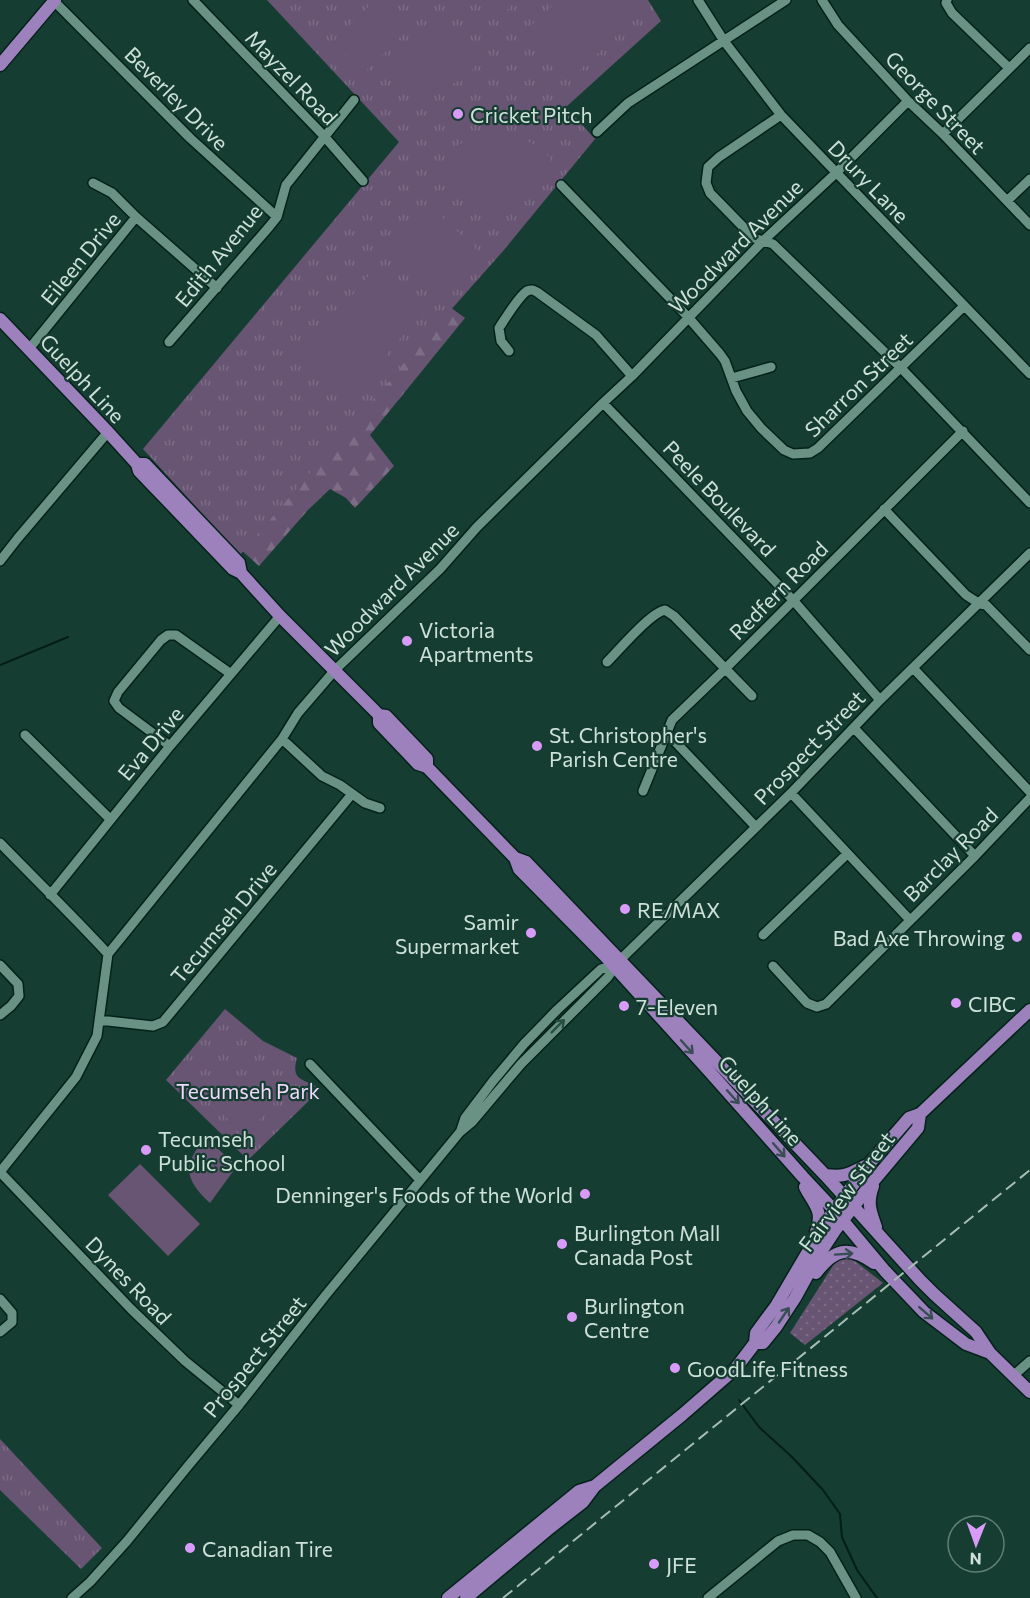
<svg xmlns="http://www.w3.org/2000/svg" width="1030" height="1598" font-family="Commissioner,sans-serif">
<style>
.grass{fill:url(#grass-dots)}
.forest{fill:url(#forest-firs)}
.park{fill:url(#park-tufts)}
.garden{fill:#685473}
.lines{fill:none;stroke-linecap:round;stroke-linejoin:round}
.stream{stroke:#031e16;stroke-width:2}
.minor-casing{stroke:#04221a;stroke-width:12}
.major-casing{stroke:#04221a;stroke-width:15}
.minor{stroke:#6a9284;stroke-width:9}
.major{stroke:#9c81bc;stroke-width:12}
.rail{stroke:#a6beb5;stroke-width:2;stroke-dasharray:12 6;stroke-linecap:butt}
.oneway{stroke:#274e42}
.oneway2{stroke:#384e54}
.poi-dot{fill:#d89bf8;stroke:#163d31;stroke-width:2}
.labels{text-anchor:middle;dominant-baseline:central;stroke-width:4.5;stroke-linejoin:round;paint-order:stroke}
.street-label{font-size:21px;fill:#cde1d9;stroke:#163d31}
.poi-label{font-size:21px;fill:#cde1d9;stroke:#163d31;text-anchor:start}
.park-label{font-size:21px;fill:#efd8fc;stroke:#163d31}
</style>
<defs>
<pattern id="grass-dots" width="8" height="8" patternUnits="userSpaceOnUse" patternTransform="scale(1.5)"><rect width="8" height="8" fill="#685473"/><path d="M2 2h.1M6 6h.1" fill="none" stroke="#7c6c86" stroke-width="1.8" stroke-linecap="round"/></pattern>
<pattern id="forest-firs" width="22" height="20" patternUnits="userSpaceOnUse" patternTransform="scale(1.5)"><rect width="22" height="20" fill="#685473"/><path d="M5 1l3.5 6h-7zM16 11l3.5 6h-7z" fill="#7c6c86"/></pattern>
<pattern id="park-tufts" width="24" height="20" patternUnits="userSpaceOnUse" patternTransform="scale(1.5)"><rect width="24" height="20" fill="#685473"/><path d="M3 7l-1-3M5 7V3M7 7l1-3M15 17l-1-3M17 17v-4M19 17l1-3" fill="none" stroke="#7c6c86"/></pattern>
</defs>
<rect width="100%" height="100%" fill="#163d31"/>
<path class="grass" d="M846 1257 855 1261 883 1283 805 1345 790 1333 836 1261Z"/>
<path class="forest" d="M450 307 465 318 370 435 394 466 355 508 346 498 330 489 308 510 259 566 238 547 364 398 388 382 405 359Z"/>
<path class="park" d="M267 0H648L661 21 566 107 595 139 504 250 410 356 240 555 143 449 399 142Z
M225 1009 263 1041 297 1058C290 1083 305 1078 321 1089L248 1160 166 1080Z
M0 1439 102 1548 81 1569 0 1490Z"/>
<path class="garden" d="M375 0 406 31 364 73 333 42Z
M485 0H517L496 21 480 5Z
M559 0H627L640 14 569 80 524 32Z
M437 18 481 60C465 78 444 96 418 87 414 86 408 84 405 82 398 78 393 70 387 65Z
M489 132C517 137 530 137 551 159L499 216C476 211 457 183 443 165L455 149 470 135Z
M428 204 480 253 443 292 391 243Z
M370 274 419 316 353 394 303 353Z
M249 1076 266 1081 279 1096 248 1133 242 1134 211 1101C223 1082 225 1077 249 1076Z
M206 1138 237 1166 210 1203C184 1179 182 1164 206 1138Z
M140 1164 200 1224 168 1256 108 1195Z"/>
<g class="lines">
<path class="stream" d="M0 665 68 637
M739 1400 759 1427 792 1457 823 1490 840 1514 842 1537 857 1570 877 1598"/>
<defs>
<path id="minor" d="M193 0 324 136 363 181
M698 0 724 41 781 115 1030 374
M822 0 838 25 908 101 943 134 1030 225
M947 0 946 3 952 13 1009 68
M54 1 190 138 277 217
M781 115 719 157 708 167 706 183 710 193 754 238 773 244 901 368 1030 503
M597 132 628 103 786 0
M943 134 1030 48
M93 183 112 193 136 217 217 288
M561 185 688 317 720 354 725 361 736 391 747 411 761 428 784 450 793 454 810 453 818 448 964 306
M1007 201 1030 179
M169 342 269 227 277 217 286 185 354 100
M29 349 136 217
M509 351 501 341 499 328C505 319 518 297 527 291 532 289 533 290 537 292L596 335 632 376
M732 378 771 367
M603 403 793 600 880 700
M884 509 966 595 980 604 986 605 1030 650
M0 561 18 538 108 432
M607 662C620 649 650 613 665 610L674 616 752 696
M914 669 1030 792
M854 728 975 856
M666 732 756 827
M25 735 110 819
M282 739 322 776 340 785 365 803 380 808
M170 746 119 708 114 701 118 692 161 640 168 635H176L231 674
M643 791 672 720 725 669 963 431
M791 793 910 920
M0 843C36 880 73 916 108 954
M50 895 170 746 280 616
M763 935 847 854
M0 965 18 984 19 996 11 1006 0 1015
M773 966 807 1003 817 1007 826 1004 975 856 1030 798
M99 1020 153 1026 163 1022 352 794
M310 1064 420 1180
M461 1130 465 1118 493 1081 524 1044 557 1010 601 969 614 966
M0 1172 76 1077 97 1036 108 954 282 739 298 713 335 670 440 569 477 527 603 403 632 376 764 240 836 173 908 101
M0 1172 131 1309 185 1361 239 1405
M0 1299 12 1313V1322L0 1332
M1014 1375 1030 1361
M72 1598 90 1582 127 1541 188 1466 239 1405 325 1296 460 1132 472 1122 521 1064 608 977 620 960 791 793 880 700 1030 553
M708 1598 778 1541 793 1535H808L820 1542 830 1552 856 1598"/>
<path id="major" d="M0 65 55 0
M0 319 108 432 137 464 139 471 233 569 241 573 280 616 379 715 386 716 427 759V767
M137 464H145L239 563 241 573
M379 715V723L418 764 427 767 515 858 526 862 825 1175 920 1280 934 1294 976 1332 990 1353 1030 1392
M515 858 519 869 604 955 709 1071 803 1177 834 1210 885 1271 924 1312 966 1344 990 1353
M825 1175C845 1177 847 1175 865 1166
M873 1186C867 1203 870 1210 876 1227
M805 1187C814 1205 824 1210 816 1232
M816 1273C834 1249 848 1245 874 1263
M755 1343H763L776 1327 795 1298 817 1258 836 1229 871 1184 918 1128 920 1114
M448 1598 579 1491 595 1486
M466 1598 551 1527 583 1502 595 1486 682 1415 736 1368 755 1343 756 1333 776 1306 806 1255 834 1210 869 1164 909 1118 920 1114 1030 1010"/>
</defs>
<use href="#minor" class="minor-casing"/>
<use href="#major" class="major-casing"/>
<use href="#minor" class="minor"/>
<use href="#major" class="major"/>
<path class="rail" d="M503 1598 1030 1170"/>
</g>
<defs><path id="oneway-shaft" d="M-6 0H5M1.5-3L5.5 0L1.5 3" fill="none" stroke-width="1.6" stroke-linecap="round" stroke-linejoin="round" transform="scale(1.5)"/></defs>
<use class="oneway" href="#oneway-shaft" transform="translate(558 1026) rotate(-45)"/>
<g class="oneway2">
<use href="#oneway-shaft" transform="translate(687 1047) rotate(48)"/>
<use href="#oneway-shaft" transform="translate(733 1097) rotate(48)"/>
<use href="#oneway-shaft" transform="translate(779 1150) rotate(49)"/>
<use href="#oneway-shaft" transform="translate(844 1254) rotate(-4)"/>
<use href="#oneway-shaft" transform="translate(926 1313) rotate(41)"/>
<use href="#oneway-shaft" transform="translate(784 1315) rotate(-56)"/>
</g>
<g class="poi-dot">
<circle cx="458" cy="114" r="6"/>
<circle cx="407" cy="641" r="6"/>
<circle cx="537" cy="746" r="6"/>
<circle cx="625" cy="909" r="6"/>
<circle cx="531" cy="933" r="6"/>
<circle cx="1017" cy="937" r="6"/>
<circle cx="956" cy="1003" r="6"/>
<circle cx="624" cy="1006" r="6"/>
<circle cx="146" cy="1150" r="6"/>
<circle cx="585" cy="1194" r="6"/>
<circle cx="562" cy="1244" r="6"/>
<circle cx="572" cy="1317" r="6"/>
<circle cx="675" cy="1368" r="6"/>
<circle cx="190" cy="1548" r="6"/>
<circle cx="654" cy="1564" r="6"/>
</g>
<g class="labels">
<g class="street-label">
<text transform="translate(292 77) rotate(46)">Mayzel Road</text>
<text transform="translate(177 98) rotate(45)">Beverley Drive</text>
<text transform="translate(936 102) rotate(46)">George Street</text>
<text transform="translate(869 181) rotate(46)">Drury Lane</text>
<text transform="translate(735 246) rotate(-45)">Woodward Avenue</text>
<text transform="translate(218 255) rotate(-51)">Edith Avenue</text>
<text transform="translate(80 258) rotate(-51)">Eileen Drive</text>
<text transform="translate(83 378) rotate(47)">Guelph Line</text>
<text transform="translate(858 384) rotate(-44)">Sharron Street</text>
<text transform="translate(720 498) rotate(46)">Peele Boulevard</text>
<text transform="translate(391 589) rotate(-45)">Woodward Avenue</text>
<text transform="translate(778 590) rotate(-45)">Redfern Road</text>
<text transform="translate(150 743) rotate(-50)">Eva Drive</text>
<text transform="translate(809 747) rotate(-46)">Prospect Street</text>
<text transform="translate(950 854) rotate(-45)">Barclay Road</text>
<text transform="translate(223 922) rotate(-50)">Tecumseh Drive</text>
<text transform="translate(761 1100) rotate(48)">Guelph Line</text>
<text transform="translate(846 1191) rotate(-53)">Fairview Street</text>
<text transform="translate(129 1280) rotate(46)">Dynes Road</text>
<text transform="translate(254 1356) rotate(-51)">Prospect Street</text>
</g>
<g class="poi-label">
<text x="470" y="114">Cricket Pitch</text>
<text x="419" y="629">Victoria<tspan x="419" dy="24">Apartments</tspan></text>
<text x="549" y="734">St. Christopher's<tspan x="549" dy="24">Parish Centre</tspan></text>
<text x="637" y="909">RE/MAX</text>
<text x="519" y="921" text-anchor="end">Samir<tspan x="519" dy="24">Supermarket</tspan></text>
<text x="1005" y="937" text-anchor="end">Bad Axe Throwing</text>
<text x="968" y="1003">CIBC</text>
<text x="636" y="1006">7-Eleven</text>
<text x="158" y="1138">Tecumseh<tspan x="158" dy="24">Public School</tspan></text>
<text x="573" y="1194" text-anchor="end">Denninger's Foods of the World</text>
<text x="574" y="1232">Burlington Mall<tspan x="574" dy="24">Canada Post</tspan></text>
<text x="584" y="1305">Burlington<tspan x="584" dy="24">Centre</tspan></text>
<text x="687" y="1368">GoodLife Fitness</text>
<text x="202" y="1548">Canadian Tire</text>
<text x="666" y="1564">JFE</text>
</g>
<g class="park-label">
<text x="248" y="1090">Tecumseh Park</text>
</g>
</g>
<g transform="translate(976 1544) rotate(181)"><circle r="28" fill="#163d31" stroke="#5f7f74" stroke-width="1.5"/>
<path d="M0-4.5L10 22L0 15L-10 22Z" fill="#d89bf8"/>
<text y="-9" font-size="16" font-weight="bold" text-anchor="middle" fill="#cde1d9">N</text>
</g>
</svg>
